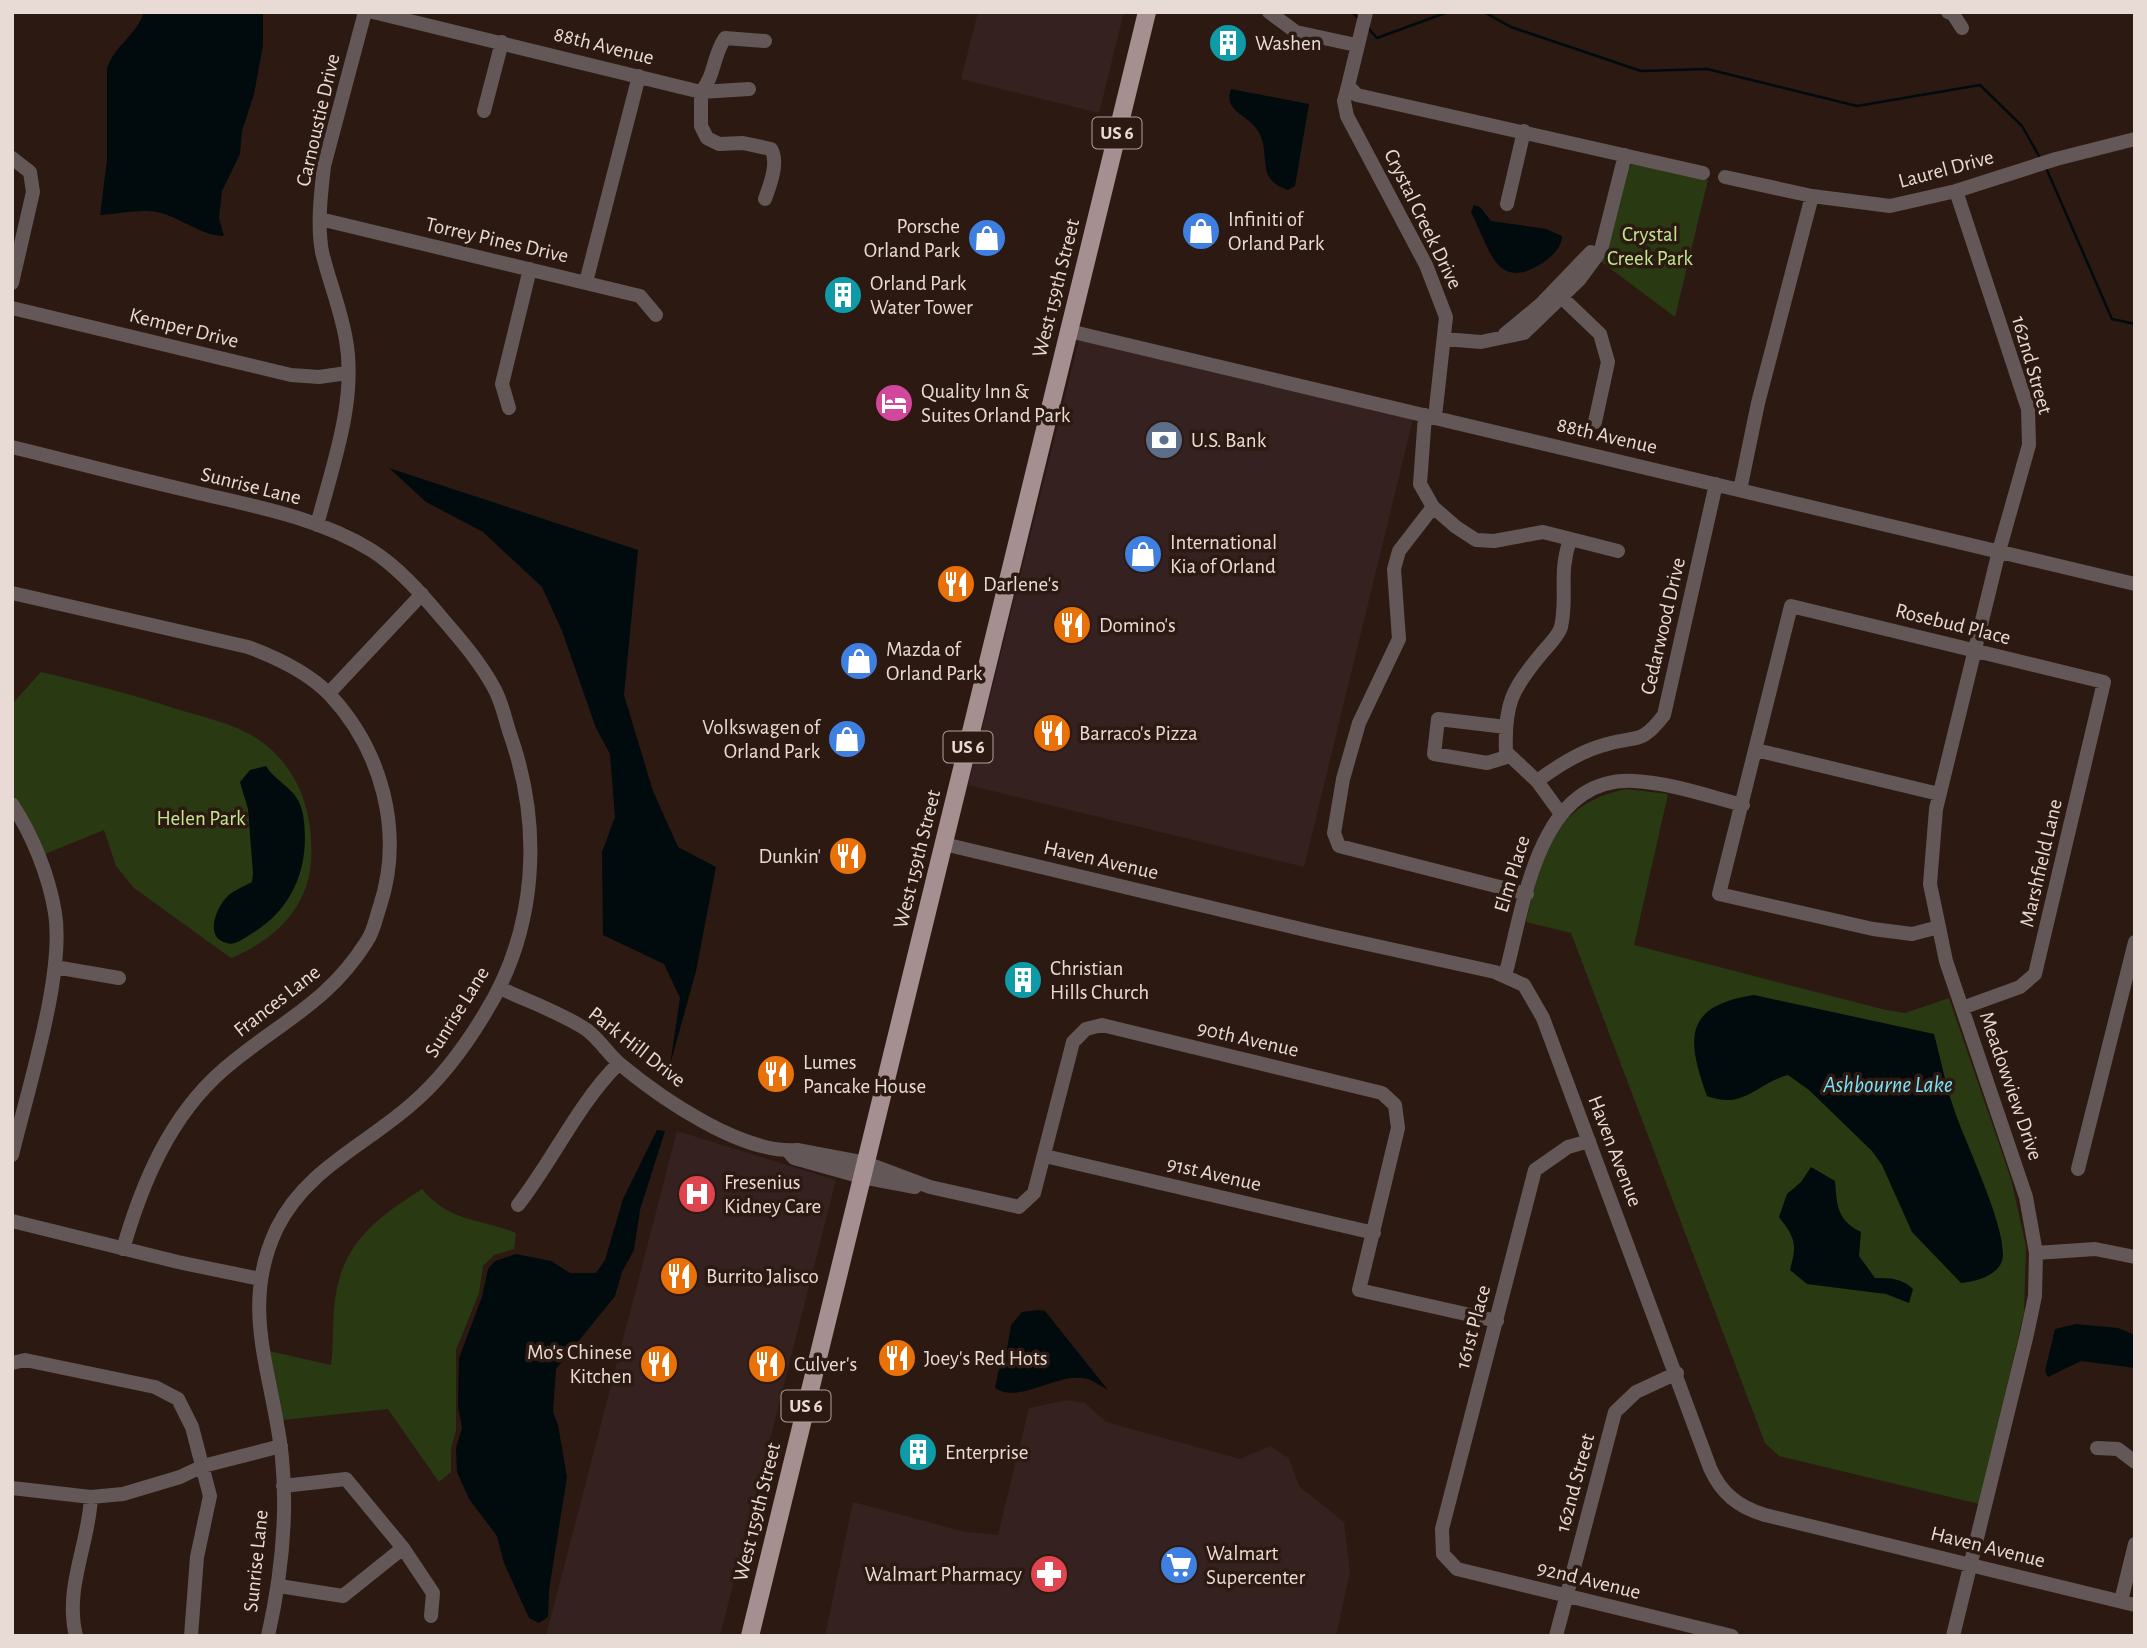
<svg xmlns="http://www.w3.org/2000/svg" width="2147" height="1648" font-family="'Alegreya Sans',sans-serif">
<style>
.commercial{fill:#342120}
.green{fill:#293912}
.water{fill:#010a0d}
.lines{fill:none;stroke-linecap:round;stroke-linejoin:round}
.stream{stroke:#010a0d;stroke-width:2.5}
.minor{stroke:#635758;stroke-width:14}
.major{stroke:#a68f91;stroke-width:18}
.labels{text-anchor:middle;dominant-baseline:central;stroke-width:7;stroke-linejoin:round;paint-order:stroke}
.shield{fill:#2c1a12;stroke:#b0a19a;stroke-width:2}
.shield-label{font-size:19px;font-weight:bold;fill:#e8dbd5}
.poi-label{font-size:21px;fill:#e8dbd5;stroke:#2c1a12;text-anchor:start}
.street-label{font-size:21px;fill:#e8dbd5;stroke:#2c1a12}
.park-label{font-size:21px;fill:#c0ea8d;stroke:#2c1a12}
.water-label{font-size:23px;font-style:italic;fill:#7ae4f9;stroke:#2c1a12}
</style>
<rect width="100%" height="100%" fill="#2c1a12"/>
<path class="commercial" d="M978 12H1124L1099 113 961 79Z
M1080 336 1414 415 1304 867 968 785Z
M677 1131 836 1180 720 1636H546Z
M1067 1400 1085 1403 1106 1422 1240 1459 1270 1446 1289 1458 1299 1486 1344 1522 1350 1572 1336 1636H825L853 1502 966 1532 998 1535 1029 1408Z"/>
<path class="green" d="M1632 164 1708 180 1675 317 1599 260 1626 171Z
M41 672C88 683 134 695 180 710 206 718 236 724 259 740 300 768 314 815 311 862 307 910 274 940 231 958L134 888 116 866 104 830 45 854 12 792V704Z
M1626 789 1668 794 1634 945 1886 1010 1905 1013 1949 998 2011 1179 2026 1246 2024 1313 1979 1504 1779 1456 1765 1443 1571 933 1526 922C1543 855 1550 806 1626 789Z
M422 1189C449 1222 479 1218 516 1233L514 1249 494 1255 483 1266 479 1293 456 1350V1430L451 1449V1472L439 1482 388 1409 282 1420 269 1351 331 1365C334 1343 332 1322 335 1300 342 1243 377 1218 422 1189Z"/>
<path class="water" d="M144 12H263V45L254 94 242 131 240 154 222 191 219 218 224 236C202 236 183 219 161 213 141 208 120 214 100 215L107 160V69C113 47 137 35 144 12Z
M1231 89 1309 104 1295 186 1288 190C1254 180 1272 153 1258 131 1248 114 1223 112 1231 89Z
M1474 205 1480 207 1491 221 1546 229 1562 236C1562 247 1553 255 1544 262 1496 294 1490 249 1471 212Z
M389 468 638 550 624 695 653 791 678 847 716 867 696 971 670 1065 680 998 664 964 603 935 602 852 615 817 610 754 596 728 562 631 542 587 483 532 426 502Z
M266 766C277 784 299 788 303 815 311 864 294 909 251 934 244 938 235 946 227 943 205 938 215 911 225 899 231 891 243 887 252 882L253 873 248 809 240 782 250 770Z
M1754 995 1934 1034C1941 1060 1946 1087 1955 1112 1965 1142 2010 1234 2002 1261 1997 1276 1974 1282 1961 1283L1912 1232 1882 1165 1872 1151 1809 1090 1788 1075C1755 1084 1744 1110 1707 1096 1686 1038 1684 1006 1754 995Z
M657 1130 665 1131 640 1210 634 1250 622 1272 615 1296 556 1369 553 1412 558 1425 567 1477 549 1590 548 1617 539 1623 529 1618 504 1563 497 1536 469 1499 457 1472 456 1448 462 1428 458 1406 459 1358 482 1297 488 1269 495 1261 516 1254 551 1261 570 1273H596L605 1260 623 1199Z
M1811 1167 1835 1181C1837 1206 1837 1220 1861 1232L1859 1256 1875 1278C1890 1278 1902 1278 1913 1289L1909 1303 1886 1294 1807 1284 1790 1270C1797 1244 1796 1239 1779 1217L1787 1194 1801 1182Z
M1039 1310 1045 1311 1108 1390C1102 1387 1094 1381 1088 1379 1057 1371 1020 1405 995 1388L999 1369 1004 1367 1011 1325 1022 1312Z
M2076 1324 2118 1328 2135 1335V1368L2081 1361 2048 1377 2045 1371 2055 1329Z"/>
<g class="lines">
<path class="stream" d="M1352 12 1357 17
M1484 12 1511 27 1641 71 1707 69 1857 106 1980 85 2022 126 2039 156
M1369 29 1377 38 1448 12
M2047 170 2112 319 2135 324"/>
<path class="minor" d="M373 12 701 92C715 76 713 55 725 38L765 41
M1269 12 1296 32 1356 45
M1366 12 1348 86 1357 95 1703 173
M1948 12 1953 14 1962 28
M1348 86 1344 101 1347 116 1426 265 1446 317 1435 417
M749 89 701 92V126L707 138 719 144 743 143 771 149C779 162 770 185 765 199
M484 111 502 42
M12 158 30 172 33 192 12 283
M1725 177 1812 196 1890 206 1956 191 2056 159 2135 139
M1507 204 1524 131
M320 219 640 296 656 315
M586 282 639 76
M1555 291 1600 334 1608 362 1595 422
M12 308 291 375 319 377 347 373
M1069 331 2135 584
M1505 334 1540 305 1591 252
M1444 339 1481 342 1524 333 1579 280 1601 250 1625 155
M509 408 502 384 530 269
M1425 415 1420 484 1433 507 1456 527 1476 540 1494 541 1543 532 1618 551
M12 447C73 462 133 478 194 492 253 506 317 517 371 550 397 566 421 593 441 617 460 639 480 662 494 688 502 702 505 719 510 734 543 828 537 930 484 1015 464 1048 442 1078 413 1103 366 1145 306 1169 277 1228 238 1309 274 1376 282 1458 288 1518 281 1578 268 1636
M1740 490 1758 403 1812 196
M1433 507 1399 551 1394 569 1399 639 1359 723 1343 779 1334 833 1339 846 1527 894
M317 525C332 467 357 401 346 340 341 310 329 281 322 252 317 224 321 193 324 166L365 12
M12 593 248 647C275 657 309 673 330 695 382 751 404 832 380 906 376 917 374 931 367 941 327 1005 277 1023 223 1070 170 1116 142 1183 123 1249
M329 693 422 594
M1506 727 1438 719 1434 754 1487 763 1510 756
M1756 750 1939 794
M1537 781C1558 766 1579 752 1604 745 1638 734 1639 747 1664 715L1716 484
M12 804C33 836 49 876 55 913 65 974 27 1092 12 1155
M1561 814 1537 781 1506 752C1504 704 1512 689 1542 653 1548 646 1559 635 1561 627 1568 597 1558 573 1570 540
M944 844 1322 934 1495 972 1524 985 1543 1018 1710 1468C1721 1493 1738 1507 1765 1515L2135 1605
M1939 927 1912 934 1873 929 1719 894 1791 606 2104 682 2035 974 2020 987 1962 1008
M55 967 119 978
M1505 976C1524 907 1537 776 1634 781 1671 783 1707 796 1743 805
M500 988C527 1001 564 1014 587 1030 600 1040 609 1055 621 1065 662 1099 742 1154 797 1150L866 1163 930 1187 1019 1207 1034 1193 1073 1042 1086 1029 1102 1025 1382 1093 1395 1105 1398 1128 1359 1290 1497 1321
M1589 1141 1568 1147 1535 1170 1442 1529 1443 1554 1457 1569 1732 1636
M788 1151 794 1158 862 1177 915 1187
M1045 1156 1374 1233
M2078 1169 2135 942
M518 1205C554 1159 577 1105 619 1063
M12 1221 178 1262 260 1279
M2036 1253 2095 1249 2135 1257
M12 1363 25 1360 155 1387 178 1399 192 1427 210 1496 197 1557 191 1636
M2097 1448 2118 1449 2135 1462
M283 1486 346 1479 403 1548 433 1593 431 1616
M12 1488 91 1497 123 1494 180 1477 203 1466 281 1446
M279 1586 343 1596 403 1548
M2121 1601 2135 1544
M76 1636C64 1588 89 1544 91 1497
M1556 1636 1615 1412 1636 1392 1677 1373
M1953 1636 2027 1334 2035 1296 2036 1253 2026 1197 1946 961 1930 884 1936 809 1999 551 2029 445 2028 409 1956 191"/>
<path class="major" d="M750 1636 1147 12"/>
</g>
<defs>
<symbol id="building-disc" viewBox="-11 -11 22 22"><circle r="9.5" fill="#0f9aa8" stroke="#2c1a12"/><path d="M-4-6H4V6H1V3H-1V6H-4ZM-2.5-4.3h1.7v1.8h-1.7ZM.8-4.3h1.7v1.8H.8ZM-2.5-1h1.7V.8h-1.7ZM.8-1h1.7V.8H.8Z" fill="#fff"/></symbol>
<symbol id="shop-disc" viewBox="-11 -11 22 22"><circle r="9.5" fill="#3f7fe0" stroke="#2c1a12"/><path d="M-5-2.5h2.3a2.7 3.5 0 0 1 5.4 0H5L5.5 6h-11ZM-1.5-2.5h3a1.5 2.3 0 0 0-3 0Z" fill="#fff"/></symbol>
<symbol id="hotel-disc" viewBox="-11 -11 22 22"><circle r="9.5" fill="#d1479c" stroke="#2c1a12"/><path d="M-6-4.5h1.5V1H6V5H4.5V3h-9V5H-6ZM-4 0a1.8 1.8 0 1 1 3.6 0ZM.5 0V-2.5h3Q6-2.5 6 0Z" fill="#fff"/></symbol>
<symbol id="bank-disc" viewBox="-11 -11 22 22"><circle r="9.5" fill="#5c6f8a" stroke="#2c1a12"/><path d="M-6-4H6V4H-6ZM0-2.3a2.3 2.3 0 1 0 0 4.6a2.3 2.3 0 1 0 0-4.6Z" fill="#fff"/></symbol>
<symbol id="restaurant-disc" viewBox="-11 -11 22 22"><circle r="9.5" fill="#e8710a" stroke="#2c1a12"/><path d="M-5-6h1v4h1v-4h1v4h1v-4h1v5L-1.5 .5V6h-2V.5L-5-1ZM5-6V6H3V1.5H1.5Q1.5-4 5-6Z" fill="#fff"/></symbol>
<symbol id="hospital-disc" viewBox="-11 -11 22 22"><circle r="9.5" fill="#e0444e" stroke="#2c1a12"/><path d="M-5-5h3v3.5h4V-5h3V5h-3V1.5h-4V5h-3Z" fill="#fff"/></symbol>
<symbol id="supermarket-disc" viewBox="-11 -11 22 22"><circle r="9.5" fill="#3f7fe0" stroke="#2c1a12"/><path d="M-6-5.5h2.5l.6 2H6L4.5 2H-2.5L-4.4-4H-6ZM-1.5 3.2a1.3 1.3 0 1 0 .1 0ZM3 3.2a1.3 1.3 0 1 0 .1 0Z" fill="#fff"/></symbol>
<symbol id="pharmacy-disc" viewBox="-11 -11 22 22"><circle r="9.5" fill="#e0444e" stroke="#2c1a12"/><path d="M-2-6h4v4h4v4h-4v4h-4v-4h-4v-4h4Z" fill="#fff"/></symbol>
</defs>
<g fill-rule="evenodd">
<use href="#building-disc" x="1206" y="21" width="44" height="44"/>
<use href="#shop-disc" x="1179" y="209" width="44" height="44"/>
<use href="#shop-disc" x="965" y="216" width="44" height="44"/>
<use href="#building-disc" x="821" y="273" width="44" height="44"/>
<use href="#hotel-disc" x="872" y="381" width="44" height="44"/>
<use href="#bank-disc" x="1142" y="418" width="44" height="44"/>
<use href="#shop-disc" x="1121" y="532" width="44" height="44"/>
<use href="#restaurant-disc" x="934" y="562" width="44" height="44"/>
<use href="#restaurant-disc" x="1050" y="603" width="44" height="44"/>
<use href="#shop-disc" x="837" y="639" width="44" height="44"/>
<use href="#restaurant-disc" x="1030" y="711" width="44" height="44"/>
<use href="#shop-disc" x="825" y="717" width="44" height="44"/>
<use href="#restaurant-disc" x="826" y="834" width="44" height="44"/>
<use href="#building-disc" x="1001" y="958" width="44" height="44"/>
<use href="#restaurant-disc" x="754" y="1052" width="44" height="44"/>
<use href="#hospital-disc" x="675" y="1172" width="44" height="44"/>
<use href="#restaurant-disc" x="657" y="1254" width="44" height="44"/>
<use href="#restaurant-disc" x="875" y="1336" width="44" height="44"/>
<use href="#restaurant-disc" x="637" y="1342" width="44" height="44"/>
<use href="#restaurant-disc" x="745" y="1342" width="44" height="44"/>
<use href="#building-disc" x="896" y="1430" width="44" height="44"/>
<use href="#supermarket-disc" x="1157" y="1543" width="44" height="44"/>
<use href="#pharmacy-disc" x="1027" y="1552" width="44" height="44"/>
</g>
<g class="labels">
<g class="shield">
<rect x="1092.5" y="117.5" width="49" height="31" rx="5"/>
<rect x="943.5" y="731.5" width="49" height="31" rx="5"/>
<rect x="781.5" y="1390.5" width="49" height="31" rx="5"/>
</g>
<g class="shield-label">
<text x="1117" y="133">US 6</text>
<text x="968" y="747">US 6</text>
<text x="806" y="1406">US 6</text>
</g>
<g class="poi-label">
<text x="1255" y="43">Washen</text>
<text x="1228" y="219">Infiniti of<tspan x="1228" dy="24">Orland Park</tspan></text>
<text x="960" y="226" text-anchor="end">Porsche<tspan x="960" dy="24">Orland Park</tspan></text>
<text x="870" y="283">Orland Park<tspan x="870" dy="24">Water Tower</tspan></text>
<text x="921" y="391">Quality Inn &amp;<tspan x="921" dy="24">Suites Orland Park</tspan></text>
<text x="1191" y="440">U.S. Bank</text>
<text x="1170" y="542">International<tspan x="1170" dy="24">Kia of Orland</tspan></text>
<text x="983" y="584">Darlene's</text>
<text x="1099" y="625">Domino's</text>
<text x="886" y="649">Mazda of<tspan x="886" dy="24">Orland Park</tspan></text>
<text x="820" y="727" text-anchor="end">Volkswagen of<tspan x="820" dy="24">Orland Park</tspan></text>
<text x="1079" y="733">Barraco's Pizza</text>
<text x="821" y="856" text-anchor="end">Dunkin'</text>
<text x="1050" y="968">Christian<tspan x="1050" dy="24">Hills Church</tspan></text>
<text x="803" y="1062">Lumes<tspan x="803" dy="24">Pancake House</tspan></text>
<text x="724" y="1182">Fresenius<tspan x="724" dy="24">Kidney Care</tspan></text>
<text x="706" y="1276">Burrito Jalisco</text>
<text x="632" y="1352" text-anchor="end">Mo's Chinese<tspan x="632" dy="24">Kitchen</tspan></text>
<text x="924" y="1358">Joey's Red Hots</text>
<text x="794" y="1364">Culver's</text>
<text x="945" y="1452">Enterprise</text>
<text x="1206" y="1553">Walmart<tspan x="1206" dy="24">Supercenter</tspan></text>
<text x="1022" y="1574" text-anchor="end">Walmart Pharmacy</text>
</g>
<g class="street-label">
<text transform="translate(604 46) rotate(14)">88th Avenue</text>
<text transform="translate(318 120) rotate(-77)">Carnoustie Drive</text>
<text transform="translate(1946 169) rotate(-15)">Laurel Drive</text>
<text transform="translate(1423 219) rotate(64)">Crystal Creek Drive</text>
<text transform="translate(497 240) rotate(13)">Torrey Pines Drive</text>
<text transform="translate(1056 288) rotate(-76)">West 159th Street</text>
<text transform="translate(184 328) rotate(14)">Kemper Drive</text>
<text transform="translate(2032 365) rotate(74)">162nd Street</text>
<text transform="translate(1607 436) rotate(13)">88th Avenue</text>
<text transform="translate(251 486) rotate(14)">Sunrise Lane</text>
<text transform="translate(1953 624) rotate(14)">Rosebud Place</text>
<text transform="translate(1663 626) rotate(-77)">Cedarwood Drive</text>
<text transform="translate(917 859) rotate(-76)">West 159th Street</text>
<text transform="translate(1101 860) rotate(13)">Haven Avenue</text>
<text transform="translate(2041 863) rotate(-77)">Marshfield Lane</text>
<text transform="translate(1512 874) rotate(-73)">Elm Place</text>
<text transform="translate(277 1001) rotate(-38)">Frances Lane</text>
<text transform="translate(457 1012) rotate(-58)">Sunrise Lane</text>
<text transform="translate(1248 1039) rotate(13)">90th Avenue</text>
<text transform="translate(637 1047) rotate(38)">Park Hill Drive</text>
<text transform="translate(2011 1086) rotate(71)">Meadowview Drive</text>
<text transform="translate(1615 1151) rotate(69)">Haven Avenue</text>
<text transform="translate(1214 1174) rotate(13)">91st Avenue</text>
<text transform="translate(1473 1327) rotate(-75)">161st Place</text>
<text transform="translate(1575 1483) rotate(-75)">162nd Street</text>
<text transform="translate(757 1512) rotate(-76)">West 159th Street</text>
<text transform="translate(1988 1547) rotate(14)">Haven Avenue</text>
<text transform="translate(256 1561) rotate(-84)">Sunrise Lane</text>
<text transform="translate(1589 1580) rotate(14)">92nd Avenue</text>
</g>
<g class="park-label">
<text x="1650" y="234">Crystal<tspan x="1650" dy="24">Creek Park</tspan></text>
<text x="201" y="818">Helen Park</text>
</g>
<g class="water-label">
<text x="1888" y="1085">Ashbourne Lake</text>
</g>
</g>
<rect width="2147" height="1648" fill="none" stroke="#e8dbd5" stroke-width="28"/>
</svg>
